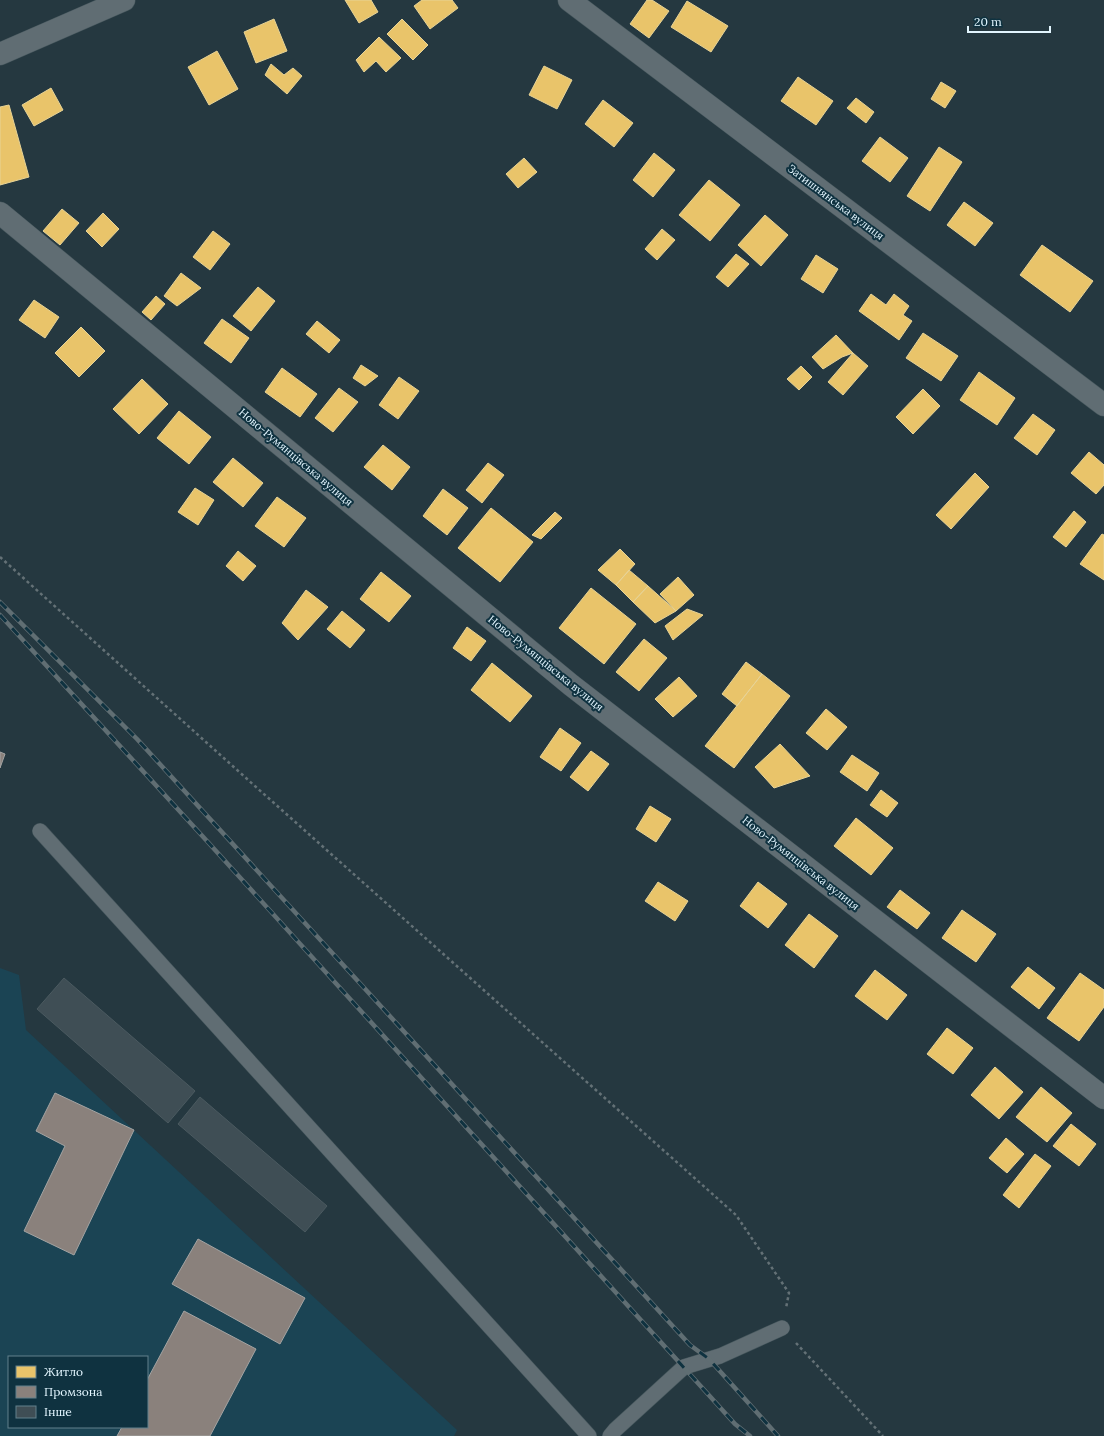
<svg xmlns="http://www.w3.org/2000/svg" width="1104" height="1436" font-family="Lora,serif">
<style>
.built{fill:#1b4454;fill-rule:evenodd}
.homes{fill:#e9c46a;stroke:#e7d396}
.industry{fill:#8a817c;stroke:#a4a4a3}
.building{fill:#3f4e55;stroke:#4b5a60}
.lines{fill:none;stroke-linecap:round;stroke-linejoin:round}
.lane-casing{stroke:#45565c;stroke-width:16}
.street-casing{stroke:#45565c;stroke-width:23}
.path{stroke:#647176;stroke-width:2.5;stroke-dasharray:3 3;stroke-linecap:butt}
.lane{stroke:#606d73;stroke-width:15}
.street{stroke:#606d73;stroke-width:22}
.rail-casing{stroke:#606e73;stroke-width:4.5}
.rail{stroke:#0f3240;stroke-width:3;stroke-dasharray:9;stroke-linecap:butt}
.labels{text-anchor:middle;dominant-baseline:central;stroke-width:4;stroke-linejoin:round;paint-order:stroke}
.street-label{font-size:11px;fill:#e2f5fe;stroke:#0f3240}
</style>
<rect width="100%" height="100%" fill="#253840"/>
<path class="built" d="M0 968 19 975 26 1030 457 1430 454 1436H0ZM9 1357H147V1427H9Z"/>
<path class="homes" d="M345 0H371L378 12 359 23Z
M422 0H452L458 8 430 29 414 6Z
M647 0H652L669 11 649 38 630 24Z
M687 1 728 26 711 52 671 27Z
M274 19 287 51 256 63 244 32Z
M402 19 428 45 413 60 387 34Z
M379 37 401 58 386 72 376 61 364 72 356 60Z
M217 51 238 89 209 105 188 67Z
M271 64 284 75 293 68 302 76 287 94 265 75Z
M544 66 572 80 557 109 529 95Z
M798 77 833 101 816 125 781 101Z
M941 82 956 91 945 108 931 99Z
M51 88 63 110 34 126 22 105Z
M856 98 874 112 866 123 847 108Z
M603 100 633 123 614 147 585 124Z
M9 105 29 177 0 185V107Z
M880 137 908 158 890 182 862 161Z
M939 147 962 162 930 211 907 196Z
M654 153 675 170 653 197 633 180Z
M524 158 537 172 518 188 506 174Z
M709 180 740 205 710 241 679 215Z
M964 202 993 223 975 246 947 225Z
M62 209 79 223 60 245 43 231Z
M103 213 119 229 102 247 86 231Z
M765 215 788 235 761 266 738 245Z
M662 229 675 240 657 260 645 249Z
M213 231 230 244 210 270 193 257Z
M1042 245 1093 281 1070 312 1020 275Z
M736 254 749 264 728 287 716 277Z
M816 255 838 269 823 293 801 279Z
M181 273 201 288 177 306 164 296Z
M258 287 275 301 251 331 233 316Z
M871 294 886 305 894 294 909 306 903 315 912 321 899 340 859 311Z
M156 296 165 304 151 320 142 312Z
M34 300 59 317 45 338 19 320Z
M222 319 249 338 231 363 204 343Z
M317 321 340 340 329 353 306 334Z
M81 327 105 351 79 377 55 353Z
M923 333 958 356 941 381 906 358Z
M836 335 853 353 842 357 823 369 812 357Z
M853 353 868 366 843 395 828 382Z
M361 365 378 376 365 386 353 378Z
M801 366 812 377 799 390 787 379Z
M282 368 317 394 300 417 265 392Z
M979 372 1015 398 997 425 960 400Z
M399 377 419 391 398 419 379 405Z
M142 379 168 404 139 434 113 409Z
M339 388 358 402 333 432 315 418Z
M923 389 940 406 913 434 896 417Z
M179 411 211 437 189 464 157 438Z
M1033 414 1055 430 1037 455 1014 438Z
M383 445 410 467 392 490 364 467Z
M1089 452 1104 465V485L1096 494 1071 473Z
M233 458 263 483 243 507 213 482Z
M488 463 504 475 482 503 466 490Z
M975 473 989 487 951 529 936 515Z
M195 488 214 500 198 525 178 512Z
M443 489 468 508 447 535 423 516Z
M277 497 306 518 284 547 255 526Z
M491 508 533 542 500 582 458 548Z
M1074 511 1086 522 1066 547 1053 537Z
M555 512 562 518 541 539 532 535Z
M1102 534 1104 535V580L1080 564Z
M620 549 635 564 616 585 598 570Z
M238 551 256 566 243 581 226 566Z
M629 570 648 586 633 602 616 585Z
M381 572 411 596 389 622 360 599Z
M678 577 694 595 676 611 660 594Z
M648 586 676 611 655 623 633 602Z
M591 588 636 624 604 664 559 628Z
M306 590 328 607 298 640 282 623Z
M687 609 703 615 673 640 665 626Z
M342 611 365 630 350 648 327 629Z
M467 627 486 641 471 661 453 648Z
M644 639 667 658 639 691 616 672Z
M746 662 762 674 737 706 722 694Z
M492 663 532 696 510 722 471 690Z
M762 674 790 696 734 768 705 746Z
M679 677 697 696 673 717 655 699Z
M826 709 847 727 827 750 806 733Z
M560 728 581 743 561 771 540 757Z
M780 744 810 776 774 788 755 767Z
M591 751 609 764 588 791 570 777Z
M852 755 879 773 867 791 840 772Z
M881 790 898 803 887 817 870 805Z
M650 806 671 819 656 842 636 829Z
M856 818 893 848 871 875 834 846Z
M658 882 688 901 675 921 645 901Z
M758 882 787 904 768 928 740 906Z
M900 890 930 913 917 929 887 907Z
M962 910 996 934 976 962 942 938Z
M809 914 838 936 814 968 785 945Z
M1028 967 1055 988 1039 1009 1011 987Z
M875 970 907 995 887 1020 855 996Z
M1080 973 1104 990V1007L1079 1041 1047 1018Z
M947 1028 973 1048 953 1074 927 1054Z
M995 1067 1023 1092 999 1119 971 1095Z
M1041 1087 1072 1113 1047 1142 1016 1117Z
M1071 1124 1096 1144 1079 1166 1053 1146Z
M1006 1138 1024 1154 1007 1173 989 1158Z
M1035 1154 1051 1166 1019 1208 1003 1195Z"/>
<path class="industry" d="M0 752 5 754 0 768Z
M55 1093 134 1130 74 1255 24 1231 65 1146 36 1131Z
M198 1239 305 1298 280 1344 172 1284Z
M184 1311 256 1349 210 1436H117L122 1427H147V1380Z"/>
<path class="building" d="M64 978 195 1091 168 1123 37 1009Z
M200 1097 327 1206 305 1232 178 1124Z"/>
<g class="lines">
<defs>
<path id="lane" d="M40 831 589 1436
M610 1436 615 1430 684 1367 720 1356 782 1328"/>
<path id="street" d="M569 0 1104 405
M0 54 124 0
M0 213 571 685 1104 1098"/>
</defs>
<use href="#lane" class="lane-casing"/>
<use href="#street" class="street-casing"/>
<path class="path" d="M0 557 256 787 736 1215 789 1293 786 1308
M796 1343 883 1436"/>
<use href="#lane" class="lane"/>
<use href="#street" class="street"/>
<defs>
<path id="rail" d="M0 602 137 739 690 1345 709 1359 778 1436
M0 615 206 840 735 1424 750 1436"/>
</defs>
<use href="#rail" class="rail-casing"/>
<use href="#rail" class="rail"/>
</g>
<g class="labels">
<g class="street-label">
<text transform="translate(836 202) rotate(37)">Затишнянська вулиця</text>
<text transform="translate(296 457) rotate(40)">Ново-Румянцівська вулиця</text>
<text transform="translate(546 663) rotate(39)">Ново-Румянцівська вулиця</text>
<text transform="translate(801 863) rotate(38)">Ново-Румянцівська вулиця</text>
</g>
</g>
<rect x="8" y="1356" width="140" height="72" fill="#0f3240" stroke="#63808c"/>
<rect x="16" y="1366" width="20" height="12" fill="#e9c46a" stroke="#63808c"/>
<text x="44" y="1376" font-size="12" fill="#e2f5fe">Житло</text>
<rect x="16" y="1386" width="20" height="12" fill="#8a817c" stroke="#63808c"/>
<text x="44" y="1396" font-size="12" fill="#e2f5fe">Промзона</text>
<rect x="16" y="1406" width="20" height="12" fill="#3f4e55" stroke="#63808c"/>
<text x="44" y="1416" font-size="12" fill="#e2f5fe">Інше</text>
<path d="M968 26v6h82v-6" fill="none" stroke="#e2f5fe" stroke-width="2"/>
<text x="974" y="26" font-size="12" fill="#e2f5fe" stroke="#0f3240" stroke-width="3" paint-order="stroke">20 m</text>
</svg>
